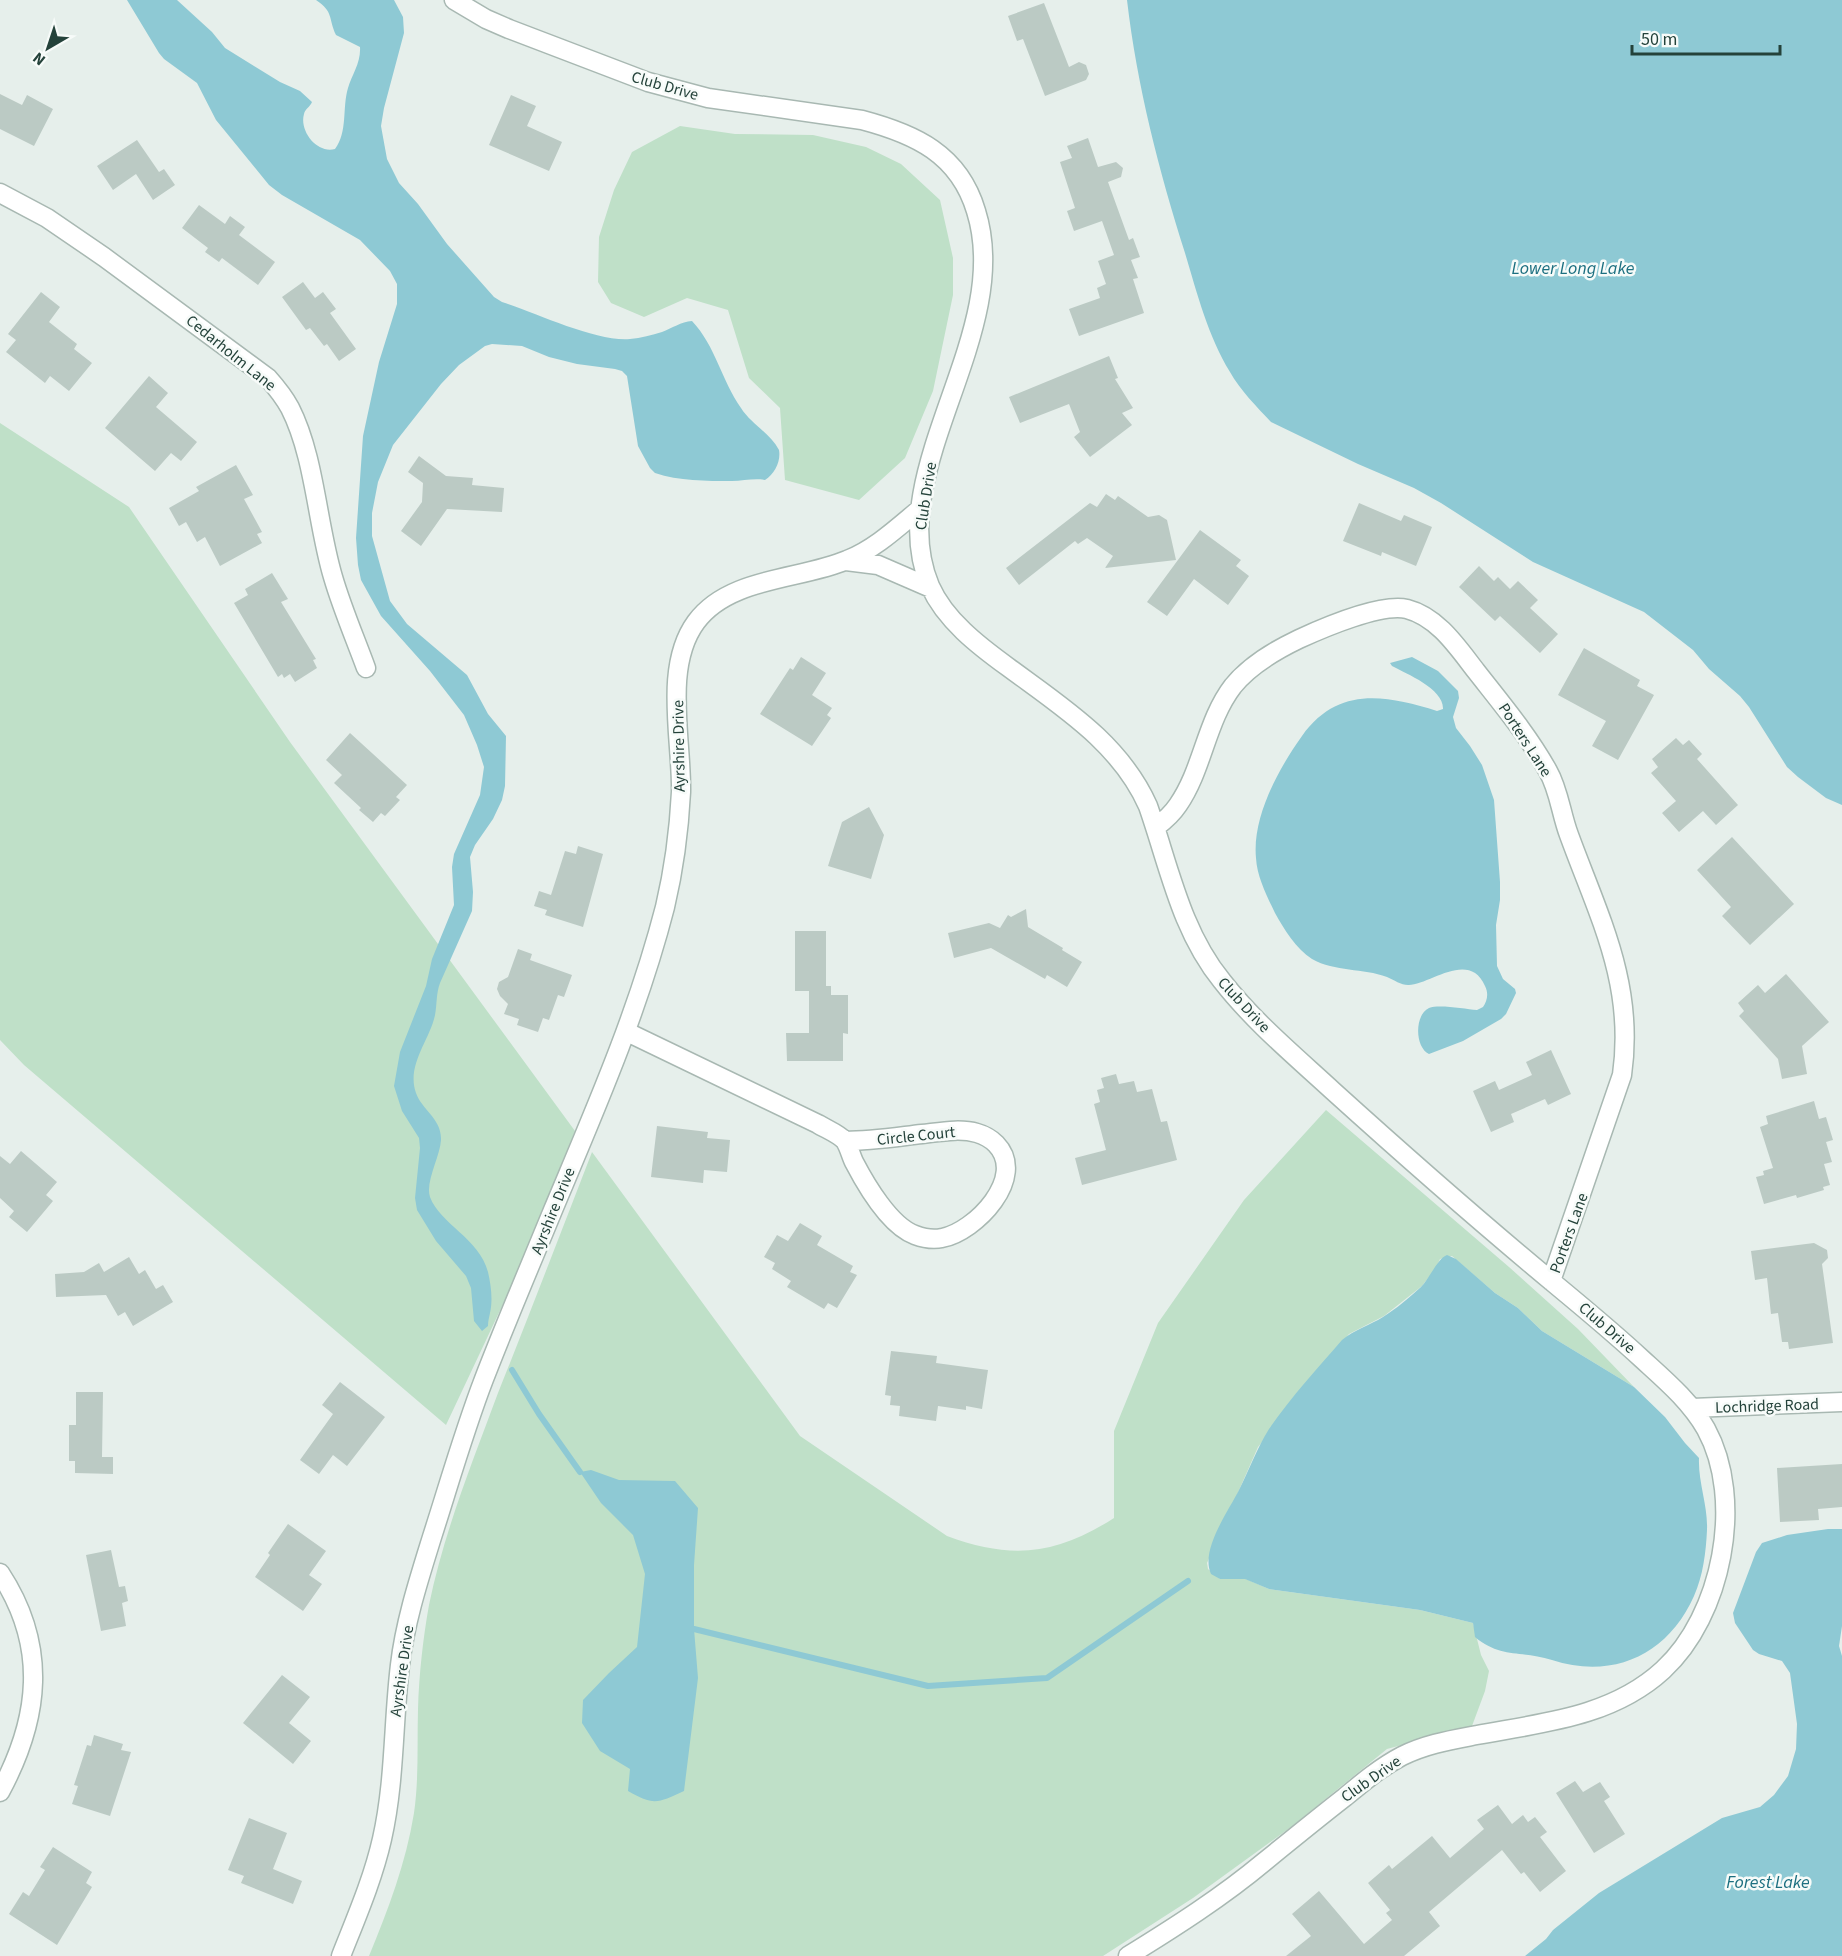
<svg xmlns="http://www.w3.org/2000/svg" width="1842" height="1956" font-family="'Source Sans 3',sans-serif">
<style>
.green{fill:#bfe0c8}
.water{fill:#8ec9d4}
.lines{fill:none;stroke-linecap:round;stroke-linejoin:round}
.stream{stroke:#8ec9d4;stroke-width:6}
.building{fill:#bbcac4}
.street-casing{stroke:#a8b8b2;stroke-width:21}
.street{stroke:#fff;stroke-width:18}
.labels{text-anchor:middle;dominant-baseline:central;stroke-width:5;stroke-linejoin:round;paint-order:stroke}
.street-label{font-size:16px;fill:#24423a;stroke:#f7fbf9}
.water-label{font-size:18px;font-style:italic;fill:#1c6f80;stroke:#f7fbf9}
</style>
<rect width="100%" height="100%" fill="#e6efeb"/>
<path class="green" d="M680 126 735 134 813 135 866 147 901 164 940 200 953 258V295L933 391 905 458 859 500 785 480 780 408 749 378 728 310 687 298 644 317 611 303 598 282 599 237 614 190 632 152Z
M0 423 129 507 290 742 575 1131 520 1268 446 1425 24 1065 0 1040Z
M1326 1110 1509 1267 1578 1329 1634 1387 1542 1331 1518 1308 1495 1293 1452 1256 1440 1259 1436 1268 1422 1286 1384 1316 1349 1334 1258 1447 1207 1563 1208 1569 1220 1579H1246L1269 1589 1420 1610 1473 1623 1481 1655 1489 1671 1485 1691 1472 1726 1387 1749 1291 1827 1193 1898 1103 1956H369C388 1910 406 1863 414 1813 419 1779 417 1743 418 1709 419 1675 423 1638 429 1605 444 1532 472 1463 498 1393 530 1313 561 1232 592 1152L800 1436 947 1536C1012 1560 1056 1555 1114 1518V1431L1158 1323 1244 1200Z"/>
<path class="water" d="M127 0H177L212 32 225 48 280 82 300 91 312 102C310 107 305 109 304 114 299 131 317 154 335 149 348 132 342 108 348 88 352 74 361 63 360 47L336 35C328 18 334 12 316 0H394L403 17 404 33 384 108 381 126 387 159 399 183 418 204 447 244 494 297 502 302C536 313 596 342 630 339 641 338 652 335 662 332 672 328 681 322 692 321 715 345 722 381 741 408 751 424 770 433 779 450 781 461 775 474 765 480 754 478 743 481 732 481 706 481 679 481 655 473L650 468 638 446 627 376 622 371 615 369 577 364 549 357 522 346 492 344 485 346 459 365 441 384 393 445 378 482 372 513V536L390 601 407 624 467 675 488 714 506 736 505 786 502 800 493 819 475 845 470 857 473 892 472 911 440 983C436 994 437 1004 435 1015 430 1040 406 1065 416 1093 422 1110 442 1119 441 1140 440 1157 425 1182 430 1197 440 1224 479 1238 488 1272 491 1285 493 1300 490 1313 489 1318 488 1321 488 1326L482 1331 474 1321 471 1288 466 1276 436 1241 417 1210 415 1198 420 1148 419 1138 402 1111 394 1086 400 1052 426 986 432 959 454 905 452 867 454 854 480 795 484 767 477 745 464 715 430 671 381 616 361 580 358 565 356 538 363 436 379 362 397 304V284L390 271 360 240 282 195 269 185 216 120 197 83 164 59 159 53Z
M1127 0H1842V805L1826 798 1798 777 1787 767 1749 707 1740 696 1709 669 1693 650 1644 612 1533 562 1441 503 1414 488 1358 464 1271 422C1257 407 1240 390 1230 372 1208 336 1197 293 1185 253 1159 171 1137 86 1127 0Z
M1412 657 1438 671 1458 691 1459 698 1453 717 1456 728 1470 746 1482 765 1494 800 1500 882V900L1496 925 1497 966 1503 979 1515 989 1516 993 1506 1014 1501 1019 1463 1041 1429 1054C1415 1048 1414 1015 1429 1008 1439 1004 1465 1009 1477 1010L1483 1007C1487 1001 1489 994 1485 986 1469 949 1428 986 1408 985 1401 985 1394 980 1387 977 1363 968 1335 972 1312 959 1296 949 1284 929 1275 913 1267 896 1257 877 1256 858 1252 817 1279 768 1302 736 1338 686 1385 695 1437 711L1443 709C1444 689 1407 674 1392 666L1390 663Z
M1447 1255 1456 1259 1495 1293 1518 1308 1542 1331 1634 1387 1665 1417 1685 1443 1699 1458C1698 1483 1708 1505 1707 1530 1706 1552 1703 1576 1694 1596 1668 1655 1612 1680 1552 1660 1522 1650 1501 1659 1475 1637L1473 1623 1420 1610 1269 1589 1245 1579H1220L1211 1574C1200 1550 1228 1512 1239 1490 1249 1470 1257 1448 1269 1429 1291 1397 1317 1369 1342 1340 1354 1330 1370 1325 1383 1317 1396 1309 1410 1297 1421 1287 1429 1279 1438 1258 1447 1255Z
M591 1470 619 1480 675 1481 698 1508 694 1565V1629L698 1678 684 1791C658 1803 654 1806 628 1791L630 1769 600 1751 582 1723 583 1700 609 1673 637 1647 645 1574 633 1535 601 1503 580 1472Z
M1828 1529H1842V1626L1839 1646 1842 1656V1956H1525L1546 1939 1553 1930 1599 1893 1722 1818 1760 1807 1774 1795 1788 1776 1796 1749 1797 1724 1790 1673 1782 1661 1759 1654 1753 1650 1735 1623 1733 1613 1756 1552 1762 1543 1787 1535Z"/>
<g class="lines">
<path class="stream" d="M512 1370 539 1414 580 1472
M694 1629 928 1686 1047 1678 1188 1581"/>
</g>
<path class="building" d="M1044 3 1069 67 1079 62 1086 65 1089 74 1086 80 1045 96 1023 39 1017 41 1008 16Z
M0 94 22 105 27 95 53 109 34 146 0 129Z
M511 95 536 106 527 126 562 142 549 171 489 145Z
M1088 138 1098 167 1116 162 1123 168 1121 177 1108 182 1129 240 1133 238 1140 257 1131 260 1138 278 1133 279 1144 313 1079 336 1069 309 1100 298 1097 288 1106 284 1098 261 1114 255 1102 221 1074 231 1067 211 1075 208 1060 162 1072 158 1067 146Z
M137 140 159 172 164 169 175 185 153 200 136 174 113 190 97 166Z
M199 205 225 224 230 216 245 227 239 235 275 262 258 285 222 258 219 262 205 252 208 248 182 228Z
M303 282 315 298 323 292 336 309 330 313 356 349 339 361 327 344 324 346 310 328 306 330 282 297Z
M41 292 60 307 49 322 77 344 74 349 92 363 69 391 50 376 45 383 6 352 16 340 8 334Z
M1109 356 1118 378 1115 379 1133 408 1122 413 1132 425 1090 457 1074 437 1080 432 1069 404 1020 423 1009 397Z
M149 376 168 393 156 407 197 442 181 461 171 453 155 471 105 428Z
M419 456 446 476 473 478 472 485 504 488 502 512 447 509 421 546 401 531 422 502 423 483 408 472Z
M236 465 253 495 244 499 262 532 257 534 262 543 220 566 205 537 197 542 186 522 179 526 169 508 199 491 196 487Z
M1106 494 1115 500 1118 496 1148 517 1159 515 1167 520 1176 560 1105 568 1113 556 1087 538 1078 544 1075 541 1019 585 1006 568 1090 503 1097 507Z
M1359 503 1401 521 1404 515 1432 527 1416 566 1382 552 1381 556 1343 541Z
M1200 530 1241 560 1236 566 1249 576 1228 605 1194 579 1167 616 1147 602Z
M1479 566 1494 581 1498 577 1510 589 1518 581 1538 600 1530 608 1558 634 1540 653 1500 616 1495 621 1459 587Z
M272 573 288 599 281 602 316 659 313 660 317 668 295 682 290 674 284 678 282 674 278 677 234 603 248 595 245 589Z
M1584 648 1640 680 1637 686 1654 695 1618 760 1592 746 1606 721 1558 695Z
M801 657 826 673 812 695 832 708 827 715 831 718 812 746 760 714 790 668 793 670Z
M350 733 407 785 396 797 400 800 385 816 381 813 373 822 359 810 361 808 334 783 342 775 326 760Z
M1676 738 1683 745 1689 740 1702 754 1697 759 1738 805 1716 825 1703 811 1679 832 1662 813 1676 801 1651 773 1658 767 1652 759Z
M869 807 884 835 871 879 828 866 842 822Z
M1732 837 1794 904 1750 945 1722 916 1731 907 1697 870Z
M578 846 603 854 583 927 545 915 547 910 534 906 539 891 551 895 565 851 576 854Z
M1026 909 1028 927 1063 948 1062 950 1082 962 1067 987 1047 975 1045 979 991 948 954 958 948 933 989 923 1000 928 1008 915 1011 917Z
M795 931H826V986H831V995H848V1034L843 1033V1061H787L786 1033H809V991H795Z
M518 949 532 954 530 960 572 975 564 997 558 995 549 1020 543 1018 538 1032 517 1025 519 1019 504 1014 508 1004 500 996 497 989 499 982 508 977Z
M1786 974 1829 1022 1802 1046 1807 1074 1782 1079 1778 1059 1739 1016 1744 1011 1738 1003 1758 985 1765 993Z
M1551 1050 1571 1094 1548 1105 1545 1099 1511 1114 1514 1122 1491 1132 1473 1091 1495 1081 1499 1090 1532 1075 1526 1062Z
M1116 1074 1119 1084 1134 1081 1137 1092 1152 1089 1161 1122 1167 1121 1177 1160 1082 1185 1075 1158 1106 1150 1094 1104 1100 1102 1097 1090 1104 1088 1101 1078Z
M1814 1101 1819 1119 1826 1117 1833 1140 1826 1142 1832 1162 1824 1164 1830 1185 1823 1187 1824 1190 1797 1198 1796 1195 1764 1204 1756 1177 1764 1175 1763 1171 1773 1168 1760 1127 1768 1124 1766 1116Z
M657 1126 708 1132 707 1138 730 1140 727 1172 704 1170 703 1183 651 1177Z
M21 1151 57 1182 46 1195 53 1201 27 1232 9 1217 14 1211 0 1198V1156L10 1164Z
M800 1223 822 1236 817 1245 853 1266 850 1272 857 1275 837 1308 828 1303 824 1309 787 1287 791 1281 772 1269 775 1263 764 1257 777 1235 788 1241Z
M1814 1243 1827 1250 1828 1258 1822 1264 1833 1343 1789 1349 1788 1342H1782L1778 1313 1771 1314 1767 1278 1755 1280 1751 1251Z
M129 1257 139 1274 145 1270 156 1289 163 1285 173 1302 133 1326 125 1312 118 1316 106 1295 56 1297 55 1274 84 1272 99 1263 104 1272Z
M891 1351 937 1356 936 1363 988 1370 982 1409 966 1406V1410L938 1406 936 1421 899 1416 900 1406 890 1405 891 1396 885 1395Z
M340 1382 385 1417 347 1466 333 1455 319 1474 300 1460 333 1414 322 1405Z
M76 1392H103L102 1457H113V1474L75 1473V1461H69V1425H76Z
M1842 1464V1507L1818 1509 1819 1520 1780 1522 1777 1468Z
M288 1524 326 1551 309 1575 322 1584 303 1611 255 1577 270 1555 268 1553Z
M111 1550 119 1587 125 1586 128 1601 122 1603 126 1626 101 1631 86 1555Z
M282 1675 310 1697 289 1723 311 1741 293 1764 243 1723Z
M94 1735 123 1744 121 1750 131 1752 110 1816 72 1804 78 1786 74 1785 87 1745 91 1746Z
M1575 1781 1583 1792 1600 1782 1610 1797 1604 1801 1625 1834 1594 1853 1556 1793Z
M1498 1805 1512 1824 1523 1815 1528 1822 1535 1817 1547 1832 1540 1837 1566 1871 1540 1892 1524 1872 1521 1874 1502 1850 1429 1912 1440 1926 1404 1956H1286L1311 1936 1292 1914 1319 1891 1364 1944 1392 1920 1386 1913 1390 1910 1368 1883 1389 1865 1392 1869 1432 1836 1450 1858 1484 1829 1477 1820Z
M249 1818 287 1833 273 1869 302 1881 293 1904 241 1883 244 1876 228 1870Z
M53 1847 92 1872 86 1883 92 1887 57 1945 9 1914 23 1892 29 1896 45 1870 40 1867Z"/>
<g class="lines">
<defs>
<path id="street" d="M454 0 486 19 509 29 648 82 708 98 862 120C915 134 959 154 976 211 1015 335 881 471 930 586 945 620 979 646 1008 667 1062 707 1120 743 1148 806 1169 866 1181 931 1222 981 1254 1022 1295 1056 1333 1091 1406 1157 1480 1222 1556 1285 1585 1309 1614 1333 1642 1359 1665 1380 1690 1401 1706 1429 1745 1500 1722 1616 1663 1670 1612 1717 1542 1723 1477 1735 1451 1740 1426 1744 1402 1756 1381 1767 1363 1782 1345 1797 1318 1818 1291 1840 1264 1862 1222 1897 1175 1927 1128 1956
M0 193 47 218 104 257 268 378C276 387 284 397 290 408 315 457 317 524 333 577 342 608 355 638 366 668
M846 561 878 565 931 588
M1156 827C1164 821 1172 814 1178 805 1203 769 1206 721 1233 686 1250 665 1274 651 1299 639 1323 628 1381 603 1407 609 1438 617 1458 648 1476 671 1501 703 1528 735 1548 771 1559 790 1561 814 1569 835 1599 917 1635 984 1622 1075L1551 1281
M627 1032 818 1124C826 1129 839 1134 845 1141 849 1147 851 1156 854 1162 866 1185 890 1226 915 1235 923 1238 933 1240 942 1238 975 1232 1028 1177 996 1144 991 1139 984 1135 977 1133 960 1128 940 1132 922 1134 896 1137 871 1141 845 1141
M1692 1408 1842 1402
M0 1573C48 1646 40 1718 0 1792
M341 1956C356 1918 373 1879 382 1839 395 1782 393 1723 400 1665 405 1622 419 1579 432 1537 449 1484 464 1431 484 1379 506 1322 530 1266 553 1210 595 1110 638 1012 665 907 674 869 679 831 681 792 682 739 663 667 696 622 729 577 800 580 847 560 875 549 898 527 921 508"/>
</defs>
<use href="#street" class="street-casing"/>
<use href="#street" class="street"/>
</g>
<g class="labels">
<g class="street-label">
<text transform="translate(665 86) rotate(16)">Club Drive</text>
<text transform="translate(231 353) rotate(39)">Cedarholm Lane</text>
<text transform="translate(926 496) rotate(-81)">Club Drive</text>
<text transform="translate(1525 740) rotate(57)">Porters Lane</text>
<text transform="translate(679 746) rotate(-91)">Ayrshire Drive</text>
<text transform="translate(1244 1005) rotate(47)">Club Drive</text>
<text transform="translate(916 1136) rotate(-6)">Circle Court</text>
<text transform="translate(553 1211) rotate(-68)">Ayrshire Drive</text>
<text transform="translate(1569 1233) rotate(-70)">Porters Lane</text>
<text transform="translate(1607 1328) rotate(41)">Club Drive</text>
<text transform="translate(1767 1406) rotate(-2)">Lochridge Road</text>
<text transform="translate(402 1671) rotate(-82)">Ayrshire Drive</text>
<text transform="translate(1371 1779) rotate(-35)">Club Drive</text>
</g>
<g class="water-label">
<text x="1573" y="268">Lower Long Lake</text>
<text x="1768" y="1882">Forest Lake</text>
</g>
</g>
<g transform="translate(48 48) rotate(219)" stroke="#f7fbf9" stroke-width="4.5" paint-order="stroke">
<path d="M0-4.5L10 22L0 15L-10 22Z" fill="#24423a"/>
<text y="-9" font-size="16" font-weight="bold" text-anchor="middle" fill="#24423a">N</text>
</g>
<path d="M1632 45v9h148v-9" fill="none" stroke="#24423a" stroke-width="3"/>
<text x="1641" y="45" font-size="18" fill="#24423a" stroke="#f7fbf9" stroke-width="4.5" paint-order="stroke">50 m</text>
</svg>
